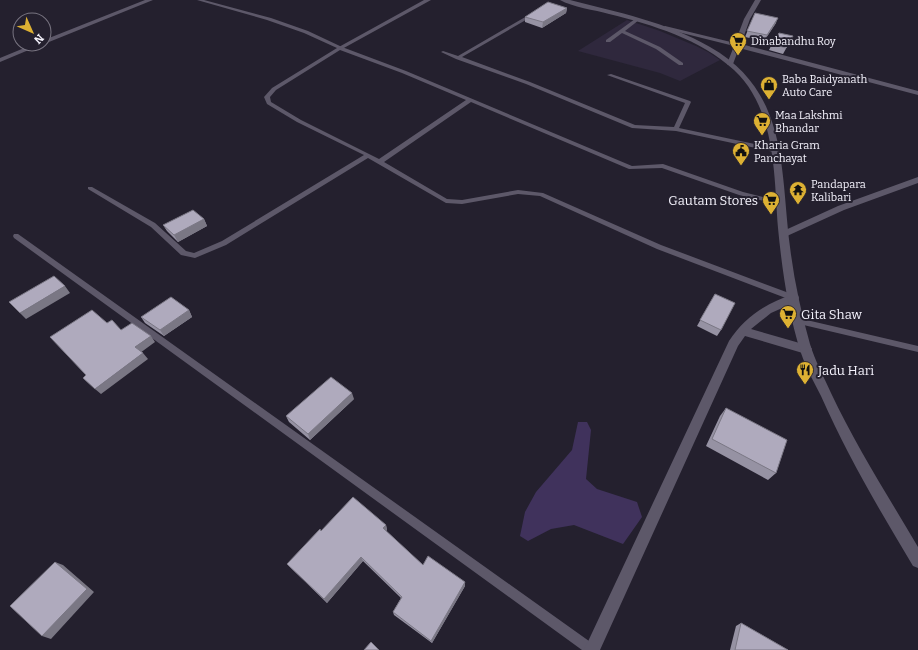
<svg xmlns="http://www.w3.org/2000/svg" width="918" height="650" font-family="Bitter,serif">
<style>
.built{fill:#2f283d}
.green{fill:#40325c}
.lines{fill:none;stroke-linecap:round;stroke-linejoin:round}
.service{fill:#5d5869;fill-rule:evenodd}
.minor{fill:#5d5869;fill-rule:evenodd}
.secondary{fill:#5d5869;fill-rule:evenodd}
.wall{fill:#9692a3}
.shaded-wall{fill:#7a7784}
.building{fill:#afaabd;stroke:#7a7784}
.labels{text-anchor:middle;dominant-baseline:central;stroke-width:4;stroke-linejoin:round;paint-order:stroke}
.far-poi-label{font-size:11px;fill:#f5f3fd;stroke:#24202e;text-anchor:start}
.poi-label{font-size:13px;fill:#f5f3fd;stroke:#24202e;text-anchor:start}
</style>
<rect width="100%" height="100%" fill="#24202e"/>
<path class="built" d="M627 20 660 31 696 46 708 52 720 60 680 81 660 73 578 51Z"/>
<path class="green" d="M578 422H587L591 430 586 479 597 489 637 502 642 517 623 544 574 525 551 529 528 541 520 536 525 512 536 492 572 450Z"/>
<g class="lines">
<path class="service" d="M197 0H204L271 18 308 31 342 47 406 71 632 166 663 164 743 192 783 202 784 203 781 205 739 195 662 168 629 169 471 102 384 162 447 199 462 200 518 190 543 193 661 245 797 296 798 298 794 301 791 300 657 249 540 196 518 194 462 204 446 203 368 158 226 245 195 258 181 255 151 227 88 189V187H92L155 223 186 251 194 253 222 241 364 155 297 122 267 104 264 97 272 88 337 48 304 33 267 20ZM340 50 402 73 466 100 379 159 301 120 271 102 270 97 276 90Z
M527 16 531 17 462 57 530 82 635 125 674 127 685 103 607 75 611 74 690 101 691 102 679 128 774 148 777 150 774 152 676 131 632 128 526 84 456 59 441 52 443 51 458 56Z
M635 19 639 20 625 31 660 47 683 63V65H679L656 49 622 33 610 42H606V40Z
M14 234H18L596 646 598 650H582L14 238 13 236Z
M798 318 918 346V352L795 323 794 321 795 319Z"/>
<path class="minor" d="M145 0H153L44 44V40Z
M424 0H431L342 49 337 48Z
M755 0H761L750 19 741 44 918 91V95L739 48 733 64 728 65 727 64 734 46 662 28 665 26 735 43 744 19Z
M34 44H43L0 62V58Z
M918 177V183L844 210 787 236 784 237 779 234 781 232 838 206Z
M794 294 798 295 799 298 798 301 771 313 751 329 810 346 812 349 810 352 806 354 745 336 738 346 600 650H584L729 341C745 317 766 303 794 294Z"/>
<path class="secondary" d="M560 0H570C617 12 667 22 710 47 789 92 780 169 790 247 794 280 801 312 810 344 815 361 824 377 831 393 856 446 888 496 918 547V568L913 566C880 511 847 455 821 396 814 382 806 368 801 353 788 313 782 269 778 228 774 175 776 109 734 70 700 39 653 25 609 14 595 10 572 7 560 0Z"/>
</g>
<path class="wall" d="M567 8 566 13 542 28 525 22V17Z
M755 13 776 23 764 41 745 37Z
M793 36 783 54 769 50 772 44Z
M204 219 207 226 178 242 167 231 163 225Z
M715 294 721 330 717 336 697 326Z
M189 310 192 317 164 336 145 323 141 317Z
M354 399 310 440 289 422 286 416Z
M726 408 776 473 768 480 706 446 720 416Z
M386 525 387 530 386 531 423 565 465 586 432 643 394 615 393 612 401 598 363 561 327 603 287 564 321 531Z
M741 623 788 650H730L736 626Z"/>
<path class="shaded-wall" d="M567 8 566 13 542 28 543 22Z
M778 18 776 23 764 41 767 35Z
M204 219 207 226 178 242 174 235Z
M65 286 70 293 26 319 20 313Z
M189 310 192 317 164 336 160 330Z
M151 336 155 342 140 353 135 347Z
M143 353 148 359 101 394 95 389Z
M352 393 354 399 310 440 308 434Z
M386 525 387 530 384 533 383 528Z
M361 557 363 561 327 603 324 599Z
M55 562 63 565 94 592 51 639 42 636Z
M465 582V586L432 643 431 641Z"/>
<path class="building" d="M548 2 567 8 543 22 525 17Z
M755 13 778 18 767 35 747 31Z
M779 33 793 36 786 48 772 44Z
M193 210 204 219 174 235 163 225Z
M54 276 65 286 20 313 9 302Z
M715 294 735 303 721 330 700 320Z
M171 297 189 310 160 330 141 317Z
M92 310 107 323 112 320 121 330 132 323 151 336 135 347 143 353 95 389 83 378 86 375 50 337Z
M331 377 352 393 308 434 286 416Z
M726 408 787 440 776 473 712 439Z
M353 497 386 525 383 528 423 565 428 556 465 582 431 641 393 612 402 597 361 557 324 599 287 564 320 529 321 531Z
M55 562 87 589 42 636 10 606Z
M741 623 788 650H735Z
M371 642 379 650H364Z"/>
<defs>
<symbol id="supermarket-pin" viewBox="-11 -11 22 30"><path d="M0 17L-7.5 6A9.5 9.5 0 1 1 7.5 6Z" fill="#ddb133" stroke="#24202e"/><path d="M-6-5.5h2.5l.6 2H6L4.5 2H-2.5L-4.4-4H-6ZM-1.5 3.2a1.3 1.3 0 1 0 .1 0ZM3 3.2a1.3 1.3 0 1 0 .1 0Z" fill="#111"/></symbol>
<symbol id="shop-pin" viewBox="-11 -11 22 30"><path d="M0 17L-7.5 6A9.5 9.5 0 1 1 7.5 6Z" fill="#ddb133" stroke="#24202e"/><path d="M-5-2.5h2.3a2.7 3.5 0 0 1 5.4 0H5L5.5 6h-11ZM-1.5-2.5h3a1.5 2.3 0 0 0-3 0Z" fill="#111"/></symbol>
<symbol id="civic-pin" viewBox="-11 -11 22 30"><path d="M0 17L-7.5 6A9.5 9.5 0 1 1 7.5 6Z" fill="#ddb133" stroke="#24202e"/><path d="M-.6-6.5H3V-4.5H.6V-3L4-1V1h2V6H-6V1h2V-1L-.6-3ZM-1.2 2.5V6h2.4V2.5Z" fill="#111"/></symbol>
<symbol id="temple-pin" viewBox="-11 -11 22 30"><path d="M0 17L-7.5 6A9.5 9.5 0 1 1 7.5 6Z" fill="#ddb133" stroke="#24202e"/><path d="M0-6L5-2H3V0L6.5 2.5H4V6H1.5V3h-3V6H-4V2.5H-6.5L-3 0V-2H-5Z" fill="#111"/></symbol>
<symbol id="restaurant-pin" viewBox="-11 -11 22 30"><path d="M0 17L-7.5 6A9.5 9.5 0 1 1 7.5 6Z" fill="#ddb133" stroke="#24202e"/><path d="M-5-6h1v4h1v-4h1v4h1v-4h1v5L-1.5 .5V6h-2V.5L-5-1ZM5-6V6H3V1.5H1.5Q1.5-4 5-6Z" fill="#111"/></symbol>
</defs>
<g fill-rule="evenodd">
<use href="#supermarket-pin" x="728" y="31" width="20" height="27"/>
<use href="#shop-pin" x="759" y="75" width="20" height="27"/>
<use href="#supermarket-pin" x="752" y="111" width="20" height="27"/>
<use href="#civic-pin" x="731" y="141" width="20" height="27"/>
<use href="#temple-pin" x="788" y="180" width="20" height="27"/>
<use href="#supermarket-pin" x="761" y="190" width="20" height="27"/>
<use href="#supermarket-pin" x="778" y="304" width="20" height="27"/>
<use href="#restaurant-pin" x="795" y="360" width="20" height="27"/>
</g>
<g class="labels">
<g class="far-poi-label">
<text x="751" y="41">Dinabandhu Roy</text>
<text x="782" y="79">Baba Baidyanath<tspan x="782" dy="13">Auto Care</tspan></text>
<text x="775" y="115">Maa Lakshmi<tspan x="775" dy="13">Bhandar</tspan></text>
<text x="754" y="145">Kharia Gram<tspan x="754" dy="13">Panchayat</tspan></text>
<text x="811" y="184">Pandapara<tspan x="811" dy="13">Kalibari</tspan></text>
</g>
<g class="poi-label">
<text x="758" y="200" text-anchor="end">Gautam Stores</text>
<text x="801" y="314">Gita Shaw</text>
<text x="818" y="370">Jadu Hari</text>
</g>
</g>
<g transform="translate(32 32) rotate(135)"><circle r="19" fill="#24202e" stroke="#787481"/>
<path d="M0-3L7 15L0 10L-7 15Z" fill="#ddb133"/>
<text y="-6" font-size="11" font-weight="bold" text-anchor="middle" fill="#f5f3fd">N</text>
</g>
</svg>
